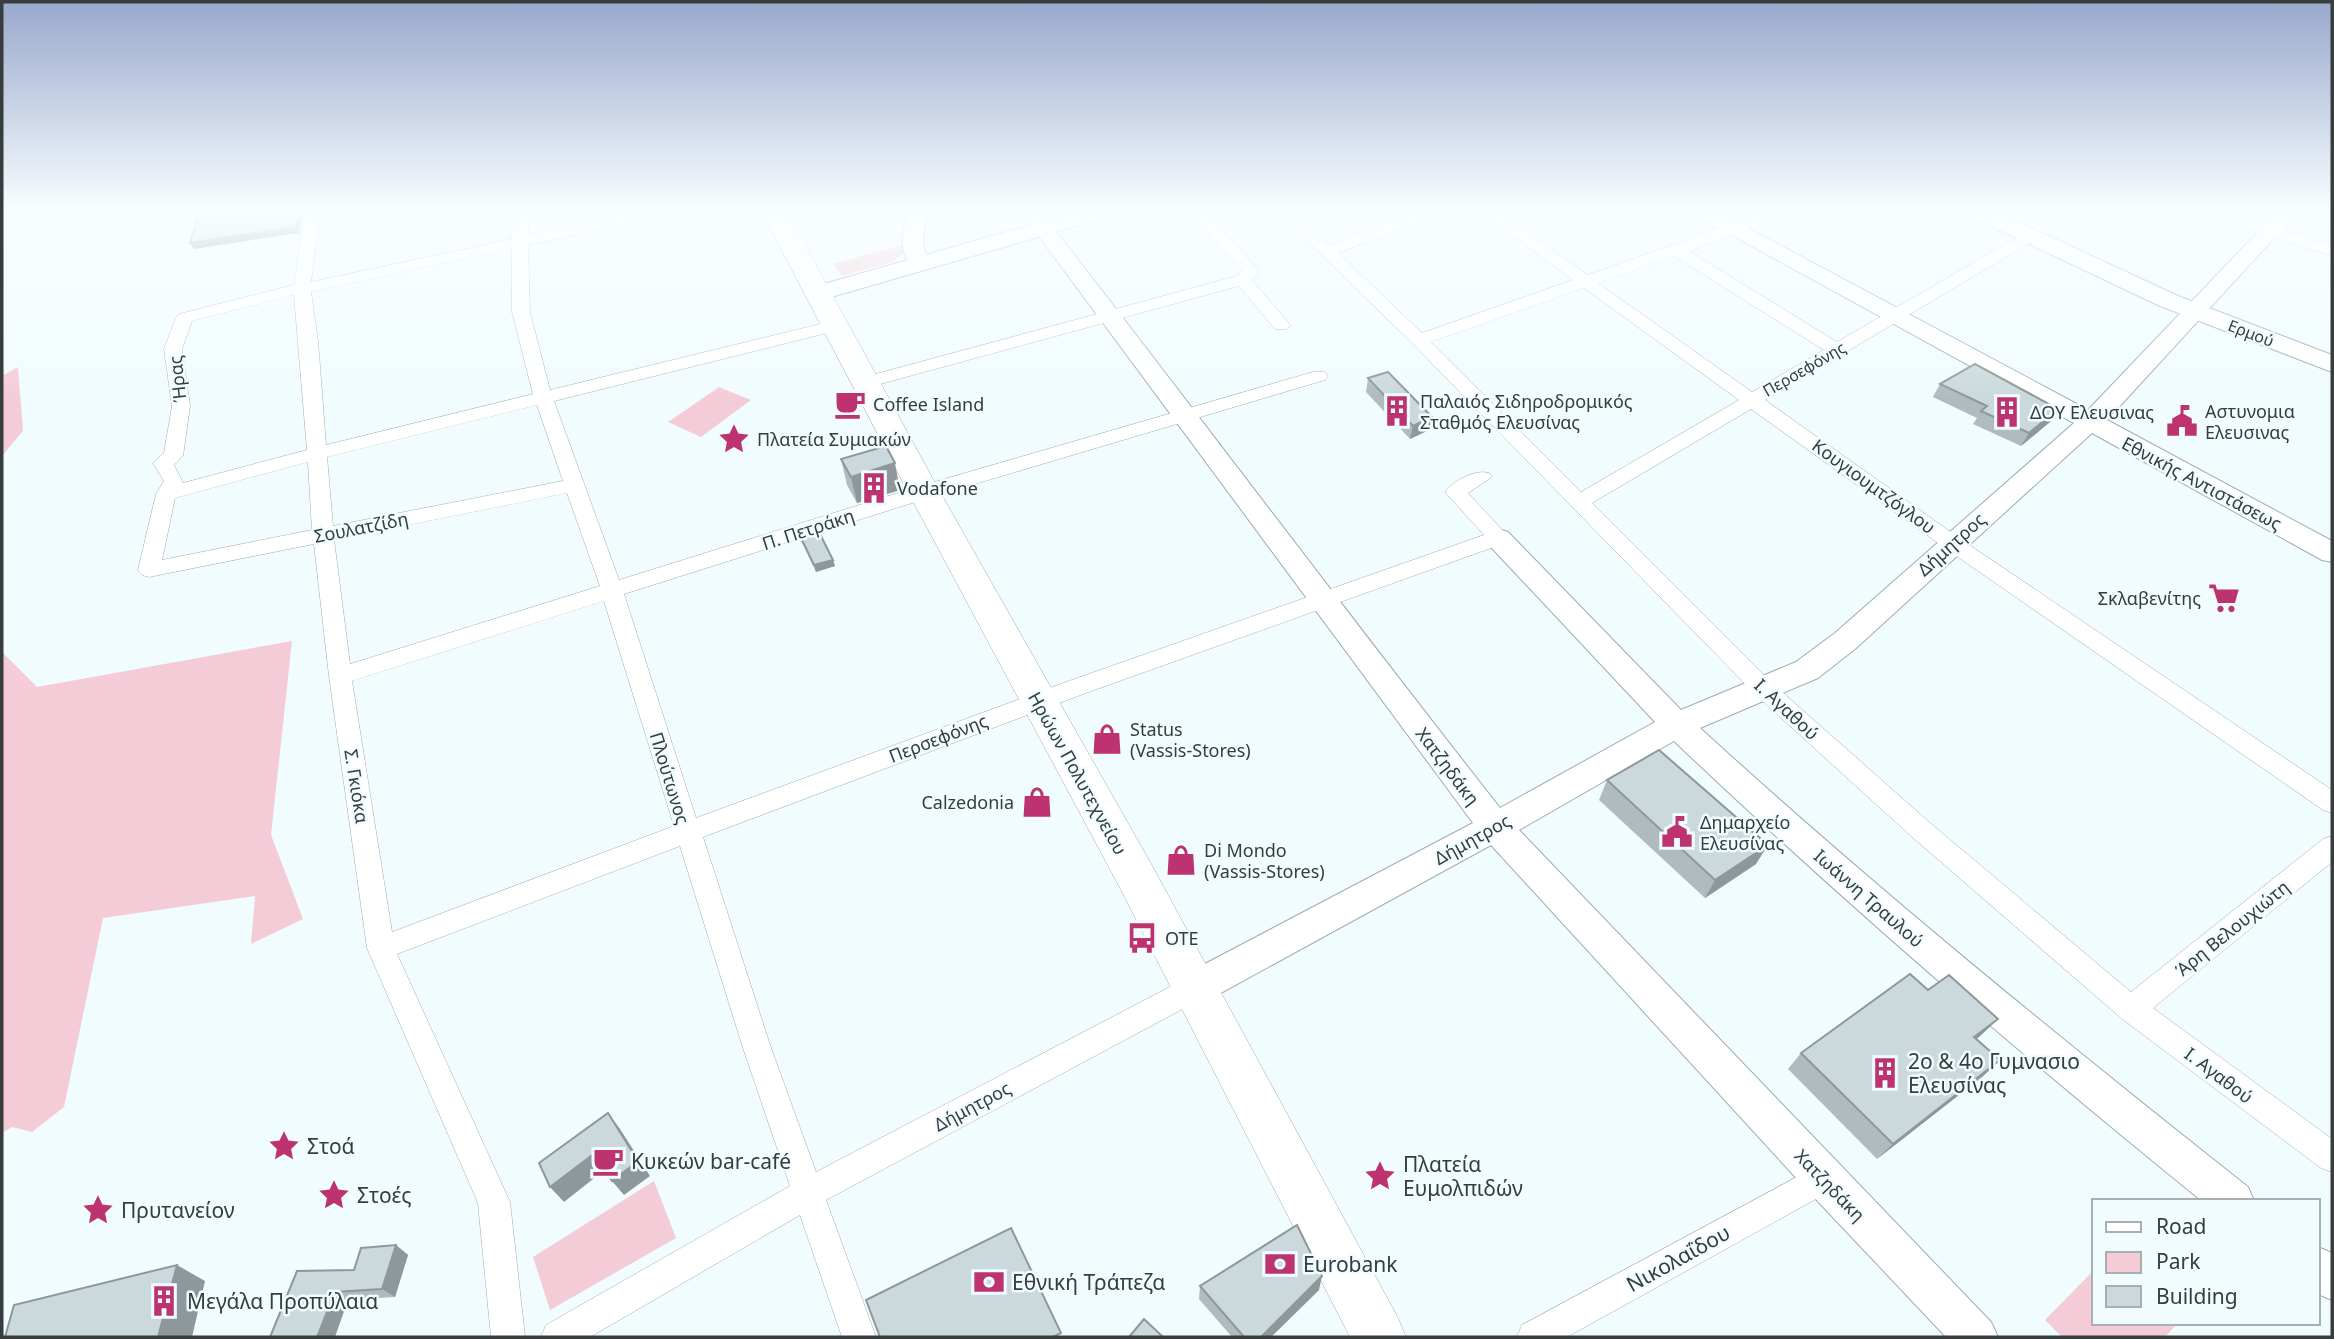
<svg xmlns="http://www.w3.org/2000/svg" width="2334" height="1339" font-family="'Noto Sans',sans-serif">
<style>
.green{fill:#f4ccd8}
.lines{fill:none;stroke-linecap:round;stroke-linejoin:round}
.minor-casing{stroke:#a0acb0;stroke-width:1}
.tertiary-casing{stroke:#a0acb0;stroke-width:2}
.secondary-casing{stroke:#a0acb0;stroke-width:2}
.primary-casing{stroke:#a0acb0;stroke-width:1}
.minor{fill:#fff;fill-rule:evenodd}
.tertiary{fill:#fff;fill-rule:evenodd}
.secondary{fill:#fff;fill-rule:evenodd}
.primary{fill:#fff;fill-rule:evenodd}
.wall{fill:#afbbbd}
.shaded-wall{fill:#8e989a}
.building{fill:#cbd9dc;stroke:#8e989a;stroke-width:2}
.labels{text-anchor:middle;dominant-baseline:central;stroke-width:5;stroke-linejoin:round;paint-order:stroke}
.far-street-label{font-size:16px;fill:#373c3d;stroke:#f1fcff}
.street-label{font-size:18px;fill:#373c3d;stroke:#f1fcff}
.poi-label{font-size:18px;fill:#373c3d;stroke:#f1fcff;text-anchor:start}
.near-poi-label{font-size:21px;fill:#373c3d;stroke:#f1fcff;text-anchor:start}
.near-street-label{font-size:21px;fill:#373c3d;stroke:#f1fcff}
</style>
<rect width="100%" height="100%" fill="#f1fcff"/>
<path class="green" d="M905 244 904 253 892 262 842 276 833 264Z
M18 367 23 431 2 456V376Z
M719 387 751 400 701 437 668 422Z
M292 641 271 835 303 919 251 944 255 896 103 918 64 1107 32 1132 12 1127 2 1133V652L37 687Z
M654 1181 676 1238 550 1310 533 1257Z
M2094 1270V1323H2178L2165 1337H2062L2045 1320Z"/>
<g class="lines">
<defs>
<path id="minor" d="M305 212H320L311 282 512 239 513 212H528V235L638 212H665L658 217 528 245 530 312 550 390 837 320 843 321 846 325 843 329 554 401 619 580 917 487 1313 372H1325L1328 376 1325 380 931 497 624 594 696 818 1069 681 1484 535 1445 492C1453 481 1475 469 1489 473L1492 477 1468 493 1505 533 1508 538 1505 543 1086 693 703 837 770 1045 816 1172 1185 979 1195 975 1205 979 1209 988 1205 997 826 1200 876 1337H842L800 1215 590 1337H541L546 1325 790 1186 742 1045 680 846 397 954 510 1202 525 1337H491L478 1203 367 948 329 676 314 544 149 577 142 575 138 570 156 494 164 481 153 463 164 453 172 406 164 349 176 318 179 314 294 285ZM512 248V312L533 394 326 445 318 341 311 292ZM294 295 307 450 183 483 174 465 183 456 190 406 182 349 192 321ZM537 405 563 481 333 526 327 457ZM308 462 312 530 162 560 175 498ZM567 493 600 586 350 664 334 540ZM604 601 674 826 392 932 352 681Z
M1190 212H1205L1257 268 1259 271 1252 280 1287 321 1290 325 1287 329H1275L1239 286 873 386H861L858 382 861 378 1237 276 1242 271Z
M1278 212H1294L1329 245 1419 212H1439L1437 215 1338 253 1422 333 1573 280 1481 212H1498L1588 275 1765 212H1785L1783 215 1689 251 1837 342 2023 234H2035L2037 237 2035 240 1765 400 1959 538 2332 790V813L2323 810 1945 548 1751 409 1592 503 1773 684 1929 822 2131 992 2323 839 2332 836V862L2153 1008 2332 1139V1172L2321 1168 2121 1018 1911 836 1757 696 1413 344ZM1674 256 1824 350 1752 392 1598 283ZM1584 288 1739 400 1581 492 1431 342Z
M2206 212H2228L2332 246V256L2209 215Z
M1823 1163 1834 1167 1838 1178 1834 1189 1567 1337H1517L1522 1325Z"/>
<path id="tertiary" d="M908 212H928C924 230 919 246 930 263L927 268H911C899 249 902 233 908 212Z
M1021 212H1041C1195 410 1345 611 1500 808L1655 722 1488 544 1484 538 1488 532 1498 529 1508 532 1681 710 1796 662 1835 633 2074 423 1697 216 1694 212H1718L2088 410 2277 212H2298L2107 420 2332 541V562L2322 560 2092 433 1855 649 1818 678 1700 728C1876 889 2061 1039 2248 1187L2254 1201H2202C2020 1054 1843 902 1674 741L1519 830 1991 1322 1998 1337H1946L1809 1192 1491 845 1208 1000 1195 1005 1182 1000 1177 988 1182 976 1473 823Z
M2318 1247 2332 1253V1300L2318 1294Z"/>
<path id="secondary" d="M1076 212H1110L1107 217 828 298 819 300 810 298 807 293 810 288Z
M1969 212H1997L2178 296 2332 355V372L2160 306 1972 217Z"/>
<path id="primary" d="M762 212H787L940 492 1150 862 1398 1318 1406 1337H1350L1120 888 908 492Z"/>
</defs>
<use href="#minor" class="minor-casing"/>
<use href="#tertiary" class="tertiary-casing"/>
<use href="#secondary" class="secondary-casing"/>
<use href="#primary" class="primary-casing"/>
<use href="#minor" class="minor"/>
<use href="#tertiary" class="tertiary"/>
<use href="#secondary" class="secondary"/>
<use href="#primary" class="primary"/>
</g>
<path class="wall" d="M1368 378 1429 430 1410 439 1366 392Z
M1940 384 2058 409 2050 422 2021 446 1973 424 1977 418 1933 397Z
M841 459 900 490 857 503 847 485Z
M800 536 833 560 835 566 816 572 802 542Z
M1607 780 1756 864 1705 898 1599 800Z
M1928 990 1998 1019 1977 1039 2000 1060 1982 1077 1877 1159 1788 1069 1801 1053Z
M396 1245 408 1255 395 1297 348 1300 270 1337 354 1270Z
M1200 1286 1319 1290 1271 1337H1232L1199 1299Z"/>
<path class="shaded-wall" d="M299 212H303L299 233 194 249 190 243Z
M2058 409 2050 422 2021 446 2029 433Z
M1432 417 1429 430 1410 439 1413 426Z
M895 463 900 490 857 503 851 477Z
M833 560 835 566 816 572 814 565Z
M1768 845 1756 864 1705 898 1715 880Z
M1998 1019 1980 1036 1957 1053 1974 1037Z
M2000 1060 1982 1077 1877 1159 1893 1144Z
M608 1113 620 1129 650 1176 624 1195 612 1181Z
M595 1153 607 1168 564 1202 550 1187Z
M396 1245 408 1255 395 1297 382 1289Z
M177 1265 205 1281 192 1337H158Z
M1322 1276 1319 1290 1271 1337H1261Z
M335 1292 348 1300 335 1337H317Z"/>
<path class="building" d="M218 212H299L296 227 190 243 199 214Z
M1975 364 2058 409 2029 433 1981 411 1987 406 1940 384Z
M1388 372 1432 417 1413 426 1368 378Z
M886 446 895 463 851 477 841 459Z
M818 530 833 560 814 565 800 536Z
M1659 750 1768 845 1715 880 1607 780Z
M1910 974 1928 990 1949 975 1998 1019 1974 1037 2000 1060 1893 1144 1801 1053Z
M608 1113 638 1161 612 1181 595 1153 550 1187 539 1163Z
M1297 1225 1322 1276 1261 1337H1244L1200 1286Z
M1011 1228 1061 1333 1053 1337H880L866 1300Z
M396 1245 382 1289 335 1292 317 1337H270L297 1271 354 1270 361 1248Z
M177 1265 158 1337H5L14 1305Z
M1144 1319 1163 1337H1129Z"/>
<linearGradient id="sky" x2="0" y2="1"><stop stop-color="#98a8cc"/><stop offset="0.53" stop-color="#f9feff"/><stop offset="1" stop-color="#f9feff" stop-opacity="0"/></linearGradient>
<rect width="2334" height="399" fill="url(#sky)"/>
<defs>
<symbol id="cafe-bare" viewBox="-9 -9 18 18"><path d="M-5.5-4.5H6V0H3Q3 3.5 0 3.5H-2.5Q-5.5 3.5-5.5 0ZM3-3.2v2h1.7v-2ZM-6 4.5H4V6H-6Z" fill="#bc336f" stroke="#f1fcff" stroke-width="2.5" paint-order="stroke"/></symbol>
<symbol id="building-bare" viewBox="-9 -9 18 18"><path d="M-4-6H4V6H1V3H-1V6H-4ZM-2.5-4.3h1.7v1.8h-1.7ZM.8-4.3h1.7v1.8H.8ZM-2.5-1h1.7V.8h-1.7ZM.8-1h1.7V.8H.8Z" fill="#bc336f" stroke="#f1fcff" stroke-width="2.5" paint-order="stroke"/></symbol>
<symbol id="civic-bare" viewBox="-9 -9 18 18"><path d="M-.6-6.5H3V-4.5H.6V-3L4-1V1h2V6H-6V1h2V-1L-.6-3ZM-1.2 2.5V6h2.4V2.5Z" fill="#bc336f" stroke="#f1fcff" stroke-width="2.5" paint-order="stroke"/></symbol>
<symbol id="sight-bare" viewBox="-9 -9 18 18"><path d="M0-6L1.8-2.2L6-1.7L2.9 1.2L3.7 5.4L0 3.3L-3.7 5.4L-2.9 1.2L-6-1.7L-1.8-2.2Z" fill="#bc336f" stroke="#f1fcff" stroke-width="2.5" paint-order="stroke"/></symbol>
<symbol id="supermarket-bare" viewBox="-9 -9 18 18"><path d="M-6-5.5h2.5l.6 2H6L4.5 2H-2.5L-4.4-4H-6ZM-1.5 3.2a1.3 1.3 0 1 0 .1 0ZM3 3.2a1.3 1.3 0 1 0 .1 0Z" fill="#bc336f" stroke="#f1fcff" stroke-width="2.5" paint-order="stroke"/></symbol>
<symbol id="shop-bare" viewBox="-9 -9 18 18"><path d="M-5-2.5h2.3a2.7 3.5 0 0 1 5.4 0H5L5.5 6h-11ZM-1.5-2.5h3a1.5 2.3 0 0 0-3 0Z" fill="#bc336f" stroke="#f1fcff" stroke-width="2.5" paint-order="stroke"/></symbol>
<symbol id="bus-bare" viewBox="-9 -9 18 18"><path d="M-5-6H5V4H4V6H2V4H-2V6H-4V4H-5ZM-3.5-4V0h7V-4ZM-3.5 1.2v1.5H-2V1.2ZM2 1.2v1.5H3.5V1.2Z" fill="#bc336f" stroke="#f1fcff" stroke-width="2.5" paint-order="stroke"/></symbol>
<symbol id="bank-bare" viewBox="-9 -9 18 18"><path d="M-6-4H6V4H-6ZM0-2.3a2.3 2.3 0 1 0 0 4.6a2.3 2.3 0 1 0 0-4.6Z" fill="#bc336f" stroke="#f1fcff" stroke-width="2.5" paint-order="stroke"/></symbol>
</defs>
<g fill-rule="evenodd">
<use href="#cafe-bare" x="828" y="382" width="44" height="44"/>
<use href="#building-bare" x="1375" y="389" width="44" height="44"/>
<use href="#building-bare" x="1985" y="390" width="44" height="44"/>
<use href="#civic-bare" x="2160" y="399" width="44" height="44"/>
<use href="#sight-bare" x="712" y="417" width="44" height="44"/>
<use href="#building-bare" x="852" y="466" width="44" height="44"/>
<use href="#supermarket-bare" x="2202" y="576" width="44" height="44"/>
<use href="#shop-bare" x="1085" y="717" width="44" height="44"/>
<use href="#shop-bare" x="1015" y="780" width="44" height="44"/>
<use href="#civic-bare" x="1655" y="810" width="44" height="44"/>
<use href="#shop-bare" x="1159" y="838" width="44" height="44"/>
<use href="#bus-bare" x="1120" y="916" width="44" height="44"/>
<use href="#building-bare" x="1863" y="1051" width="44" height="44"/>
<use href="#sight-bare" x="262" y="1124" width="44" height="44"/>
<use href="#cafe-bare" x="586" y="1139" width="44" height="44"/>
<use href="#sight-bare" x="1358" y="1154" width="44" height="44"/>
<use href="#sight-bare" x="312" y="1173" width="44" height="44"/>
<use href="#sight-bare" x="76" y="1188" width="44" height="44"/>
<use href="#bank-bare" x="1258" y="1242" width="44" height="44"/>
<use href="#bank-bare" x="967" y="1260" width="44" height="44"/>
<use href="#building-bare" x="142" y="1279" width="44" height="44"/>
</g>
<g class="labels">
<g class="far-street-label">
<text transform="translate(2251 333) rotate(21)">Ερμού</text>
<text transform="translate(1804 369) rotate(-30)">Περσεφόνης</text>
</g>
<g class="street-label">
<text transform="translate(177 379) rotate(-96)">Ήρας</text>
<text transform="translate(2202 483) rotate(28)">Εθνικής Αντιστάσεως</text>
<text transform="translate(1874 486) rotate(36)">Κουγιουμτζόγλου</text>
<text transform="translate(361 527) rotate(-11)">Σουλατζίδη</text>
<text transform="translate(808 529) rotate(-18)">Π. Πετράκη</text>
<text transform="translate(1951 544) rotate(-42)">Δήμητρος</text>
<text transform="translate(1787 709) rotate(43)">Ι. Αγαθού</text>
<text transform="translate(938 738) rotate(-21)">Περσεφόνης</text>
<text transform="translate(1448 766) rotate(53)">Χατζηδάκη</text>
<text transform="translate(1078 773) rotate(61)">Ηρώων Πολυτεχνείου</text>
<text transform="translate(670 778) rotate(73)">Πλούτωνος</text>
<text transform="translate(357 786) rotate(81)">Σ. Γκιόκα</text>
<text transform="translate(1472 839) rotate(-29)">Δήμητρος</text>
<text transform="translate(1869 898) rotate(41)">Ιωάννη Τραυλού</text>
<text transform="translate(2232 928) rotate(-39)">Άρη Βελουχιώτη</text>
<text transform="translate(2219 1075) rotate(37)">Ι. Αγαθού</text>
<text transform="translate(972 1106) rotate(-28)">Δήμητρος</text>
<text transform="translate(1830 1185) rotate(46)">Χατζηδάκη</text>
</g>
<g class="poi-label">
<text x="1420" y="401">Παλαιός Σιδηροδρομικός<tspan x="1420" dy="21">Σταθμός Ελευσίνας</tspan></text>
<text x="873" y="404">Coffee Island</text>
<text x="2205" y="411">Αστυνομια<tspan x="2205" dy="21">Ελευσινας</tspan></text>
<text x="2030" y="412">ΔΟΥ Ελευσινας</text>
<text x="757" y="439">Πλατεία Συμιακών</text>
<text x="897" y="488">Vodafone</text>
<text x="2201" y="598" text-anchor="end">Σκλαβενίτης</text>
<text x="1130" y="729">Status<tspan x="1130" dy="21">(Vassis-Stores)</tspan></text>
<text x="1014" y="802" text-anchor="end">Calzedonia</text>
<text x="1700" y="822">Δημαρχείο<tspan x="1700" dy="21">Ελευσίνας</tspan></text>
<text x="1204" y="850">Di Mondo<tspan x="1204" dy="21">(Vassis-Stores)</tspan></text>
<text x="1165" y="938">ΟΤΕ</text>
</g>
<g class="near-poi-label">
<text x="1908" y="1061">2ο &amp; 4ο Γυμνασιο<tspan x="1908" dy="24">Ελευσίνας</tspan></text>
<text x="307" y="1146">Στοά</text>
<text x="631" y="1161">Κυκεών bar-café</text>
<text x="1403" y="1164">Πλατεία<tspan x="1403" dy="24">Ευμολπιδών</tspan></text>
<text x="357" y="1195">Στοές</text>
<text x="121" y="1210">Πρυτανείον</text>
<text x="1303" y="1264">Eurobank</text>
<text x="1012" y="1282">Εθνική Τράπεζα</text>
<text x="187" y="1301">Μεγάλα Προπύλαια</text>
</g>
<g class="near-street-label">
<text transform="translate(1678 1258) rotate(-29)">Νικολαΐδου</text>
</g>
</g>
<rect width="2334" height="1339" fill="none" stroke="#373c3d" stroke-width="7"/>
<rect x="2092" y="1199" width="228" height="126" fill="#f1fcff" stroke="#a7afb1" stroke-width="2"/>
<rect x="2106" y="1222" width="35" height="10" fill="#ffffff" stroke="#a7afb1" stroke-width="2"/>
<text x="2156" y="1234" font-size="21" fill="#373c3d">Road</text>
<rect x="2106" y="1252" width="35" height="21" fill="#f4ccd8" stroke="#a7afb1" stroke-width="2"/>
<text x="2156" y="1269" font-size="21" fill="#373c3d">Park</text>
<rect x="2106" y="1286" width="35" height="21" fill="#cbd9dc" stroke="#a7afb1" stroke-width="2"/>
<text x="2156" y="1304" font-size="21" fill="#373c3d">Building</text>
</svg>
